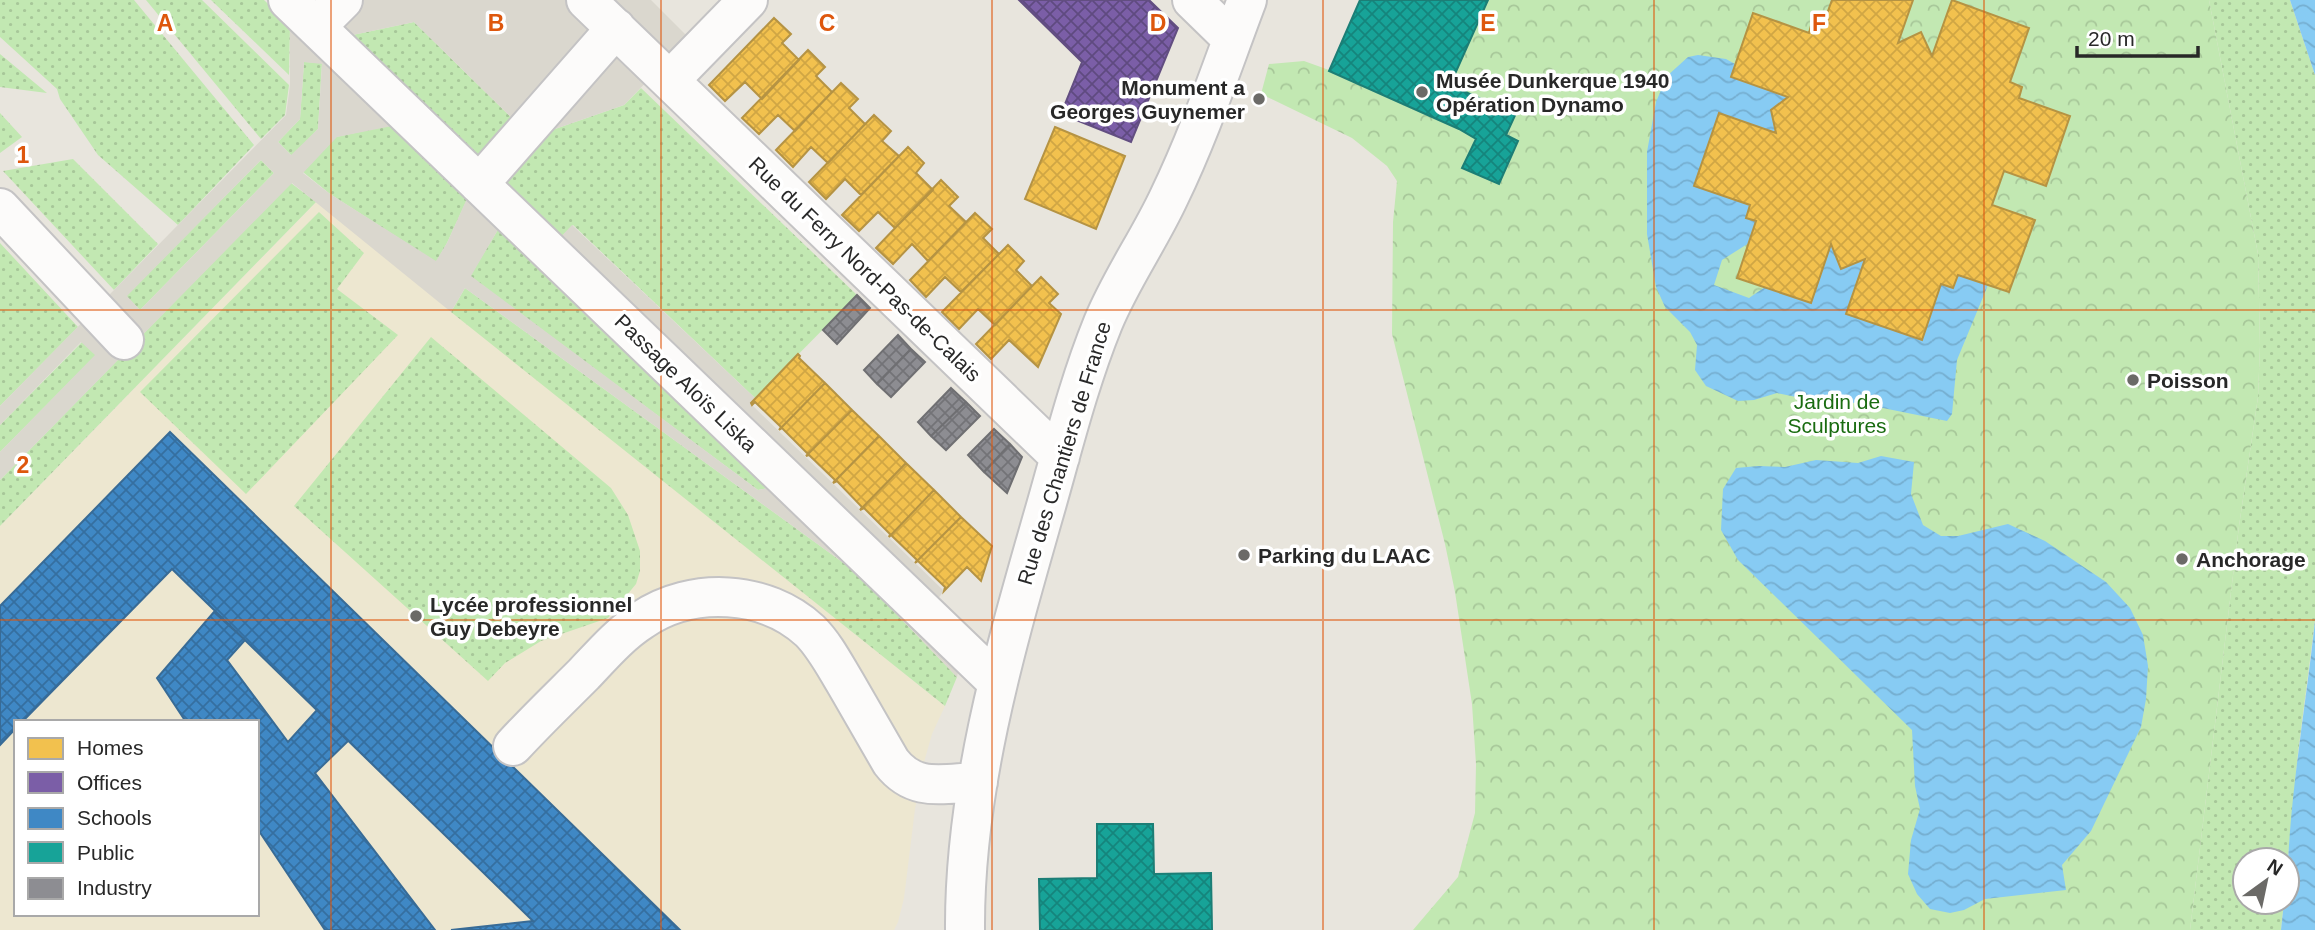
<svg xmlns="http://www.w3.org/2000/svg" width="2315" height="930" font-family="Helvetica,sans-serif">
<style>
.education{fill:#ede7d0;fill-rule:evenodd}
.grass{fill:url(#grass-dots)}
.park{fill:url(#park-crowns)}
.plaza{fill:#dad7ce;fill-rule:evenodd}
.water{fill:url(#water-waves)}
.homes{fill:url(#homes-cross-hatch);stroke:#b59343;stroke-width:2}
.offices{fill:url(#offices-cross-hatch);stroke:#624e81;stroke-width:2}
.schools{fill:url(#schools-cross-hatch);stroke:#386b96;stroke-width:2}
.public{fill:url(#public-cross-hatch);stroke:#1c7e76;stroke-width:2}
.industry{fill:url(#industry-cross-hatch);stroke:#6f6f72;stroke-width:2}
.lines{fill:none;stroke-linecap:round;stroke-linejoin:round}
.minor-casing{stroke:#c4c3c4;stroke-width:42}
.minor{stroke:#fcfbfa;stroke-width:38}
.grid{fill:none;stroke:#de570d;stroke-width:2;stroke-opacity:0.55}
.poi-dot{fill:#6b6a67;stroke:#fff;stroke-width:2.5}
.labels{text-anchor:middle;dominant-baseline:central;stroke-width:7;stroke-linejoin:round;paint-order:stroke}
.poi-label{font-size:21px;font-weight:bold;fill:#282828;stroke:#fff;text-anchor:start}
.street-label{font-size:21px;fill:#282828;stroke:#fff}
.park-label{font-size:21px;fill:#1a6c11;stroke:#fff}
.grid-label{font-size:23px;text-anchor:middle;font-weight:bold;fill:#de570d;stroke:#fff;stroke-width:7;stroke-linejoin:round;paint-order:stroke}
</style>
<defs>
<pattern id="grass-dots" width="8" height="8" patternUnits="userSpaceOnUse" patternTransform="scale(1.75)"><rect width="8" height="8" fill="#c2e8b2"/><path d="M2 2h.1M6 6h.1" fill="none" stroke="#a7c799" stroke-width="1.8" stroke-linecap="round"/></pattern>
<pattern id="park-crowns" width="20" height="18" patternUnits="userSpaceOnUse" patternTransform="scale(1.75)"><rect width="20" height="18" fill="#c2e8b2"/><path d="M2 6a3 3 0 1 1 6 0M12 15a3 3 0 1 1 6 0" fill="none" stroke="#a7c799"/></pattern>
<pattern id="water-waves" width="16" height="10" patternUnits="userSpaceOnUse" patternTransform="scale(1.75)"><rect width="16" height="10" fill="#87cbf3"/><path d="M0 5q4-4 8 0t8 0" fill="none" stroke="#75aed0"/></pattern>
<pattern id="homes-cross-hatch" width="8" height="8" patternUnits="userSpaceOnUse" patternTransform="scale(1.75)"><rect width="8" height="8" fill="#f2c14e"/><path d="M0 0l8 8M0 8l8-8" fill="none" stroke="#d0a644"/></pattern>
<pattern id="offices-cross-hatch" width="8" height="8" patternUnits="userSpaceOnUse" patternTransform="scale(1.75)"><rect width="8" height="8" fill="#7b5ea7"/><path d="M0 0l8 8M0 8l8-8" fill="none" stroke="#5f4a80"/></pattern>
<pattern id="schools-cross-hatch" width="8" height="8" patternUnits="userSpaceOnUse" patternTransform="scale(1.75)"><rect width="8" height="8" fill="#3f88c5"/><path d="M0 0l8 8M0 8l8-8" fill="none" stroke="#356fa0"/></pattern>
<pattern id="public-cross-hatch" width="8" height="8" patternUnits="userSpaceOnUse" patternTransform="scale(1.75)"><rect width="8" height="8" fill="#17a398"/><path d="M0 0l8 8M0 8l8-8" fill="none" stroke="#15857c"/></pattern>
<pattern id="industry-cross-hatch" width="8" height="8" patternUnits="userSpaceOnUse" patternTransform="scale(1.75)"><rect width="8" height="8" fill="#8d8d92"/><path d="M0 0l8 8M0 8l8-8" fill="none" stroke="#737377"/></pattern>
</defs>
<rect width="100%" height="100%" fill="#e8e5dd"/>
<path class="education" d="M316 202 945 706 932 734 924 762 915 809 904 898 898 922 894 930H0V526ZM16 722H257V914H16Z"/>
<path class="grass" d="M0 0H134L254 145 178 225 98 155 60 99 57 89 0 37Z
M146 0H202L289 85 285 115 261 139Z
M211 0H264L290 25 289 75Z
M2209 0H2290L2315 75V621L2298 753 2287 868V860H2245V902H2284L2281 930H2190L2239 526 2258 397 2260 346 2258 254Z
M414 22 518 124 478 168 348 36Z
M0 54 47 93 0 87Z
M304 62 322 63 318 129 292 156 278 142 300 119Z
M641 88 857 295 755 398 573 225 554 244 495 178 532 137 624 105Z
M0 113 22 137 0 153Z
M397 124 469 195 447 243 436 262 330 194 303 172 336 137Z
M73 159 158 244 114 290 3 171Z
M261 160 274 173 140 310 126 296Z
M291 183 316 202 0 526V480Z
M319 212 364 253 337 289 398 335 246 494 140 392Z
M499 228 768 488 758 490 470 276Z
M0 243 78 327 0 406Z
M465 288 856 572 957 677 945 706 451 312Z
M431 337 611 488 628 515 640 551V571L636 584 608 618 541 641 505 663 488 681 294 506Z
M82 342 96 355 0 452V425Z"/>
<path class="park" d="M1360 0H2209L2258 254 2260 346 2258 397 2239 526 2190 930H1413L1458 877 1475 813 1476 764 1472 704 1455 592 1445 544 1392 334 1393 222 1397 181 1387 166 1352 138 1261 94 1269 64 1304 61 1329 70Z"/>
<path class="plaza" d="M295 0H651L689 38 624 105 532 137 496 178 554 244 572 225 755 398 751 403 752 405 944 591 936 601 967 631 957 677 856 572 465 288 451 312 292 183 0 480V452L95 355 81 342 0 425V406L286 115 290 85V25ZM414 22 518 124 477 168 348 36ZM304 62 322 64 318 129 291 155 278 142 300 119ZM397 125 469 194 447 243 436 261 330 194 303 173 337 137ZM261 160 274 173 140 310 127 296ZM499 228 768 488 758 490 471 276Z"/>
<path class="water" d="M2290 0H2315V75Z
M1698 55 1726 59 1735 64 1731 77 1788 97 1771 110 1776 133 1719 113 1750 205 1746 218 1756 221 1749 243 1722 260 1714 285 1749 298 1765 287 1811 303 1831 244 1841 269 1865 259 1847 314 1921 340 1941 284 1953 288 1958 275 1988 285 1957 360 1952 414 1947 421 1858 403H1825L1777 393 1754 400 1738 401 1706 386 1695 370 1697 345 1690 332 1665 307 1656 287 1647 234V152L1656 102 1667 76 1688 57Z
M1881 456 1914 462 1911 494 1923 525 1941 536H1958L2008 524 2045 541 2106 582 2130 608 2143 635 2148 666 2146 699 2141 727 2091 831 2062 865 2066 890 1985 899 1964 910 1950 913 1930 909 1917 894 1908 874 1911 840 1920 809 1915 786 1912 730 1738 560 1721 530 1723 489 1736 468 1758 466 1785 467 1816 460 1858 463Z
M2315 621V930H2281L2284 902H2287C2287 808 2305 714 2315 621Z"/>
<path class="homes" d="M1832 0H1913L1898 43 1921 32 1932 56 1952 0 2029 28 2010 82 2022 87 2019 98 2070 116 2046 186 2004 171 1992 205 2035 220 2009 292 1958 275 1953 288 1941 284 1922 340 1846 314 1865 259 1841 269 1831 244 1811 303 1737 278 1756 221 1746 218 1750 205 1694 186 1719 113 1776 133 1771 110 1788 97 1731 77 1753 13 1809 33 1813 18 1824 22Z
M774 18 791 34 782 43 799 60 762 99 745 82 725 101 709 85Z
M808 50 825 67 816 76 832 92 795 131 778 115 759 134 742 118Z
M841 83 858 99 849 108 865 124 828 163 811 147 793 167 776 150Z
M874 115 891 131 882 141 899 156 861 195 845 179 826 199 809 182Z
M1055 127 1125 156 1096 229 1025 199Z
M908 147 924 163 916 173 933 190 895 228 878 212 859 231 842 215Z
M941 180 958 197 949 206 966 222 928 261 912 244 893 264 876 248Z
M975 213 992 229 983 238 999 254 961 292 945 277 926 297 910 280Z
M1008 245 1024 261 1016 270 1032 286 995 325 978 309 959 329 942 312Z
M1041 277 1058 294 1049 303 1061 314 1038 367 1009 340 991 359 976 344Z
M798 354 800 356 799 358 825 383 779 430 781 427 755 402 752 405 751 403Z
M825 383 852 410 806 456 808 454 782 428 779 430Z
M852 410 879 436 833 483 835 480 809 455 806 456Z
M879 436 906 463 860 510 862 507 837 481 833 483Z
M906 463 934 490 889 537 890 534 864 508 860 510Z
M934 490 961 517 915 563 917 560 891 535 889 537Z
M961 517 992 546 981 581 967 567 944 591 945 587 918 561 915 563Z"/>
<path class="offices" d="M1019 0H1149L1178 28 1131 142 1061 114 1082 62Z"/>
<path class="schools" d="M170 432 680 930H451L533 921 172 569 22 722H16V728L0 745V606Z
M214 612 245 640 227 660 288 742 317 710 348 741 315 773 435 930H325L257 828V722H186L157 678Z"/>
<path class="public" d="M1360 0H1488L1450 85 1481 99 1518 109 1506 135 1518 141 1499 184 1462 168 1476 139 1459 129 1329 71Z
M1097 824H1153L1154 874 1211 873 1212 930H1040L1039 879 1097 878Z"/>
<path class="industry" d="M857 295 870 308 837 344 823 330Z
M898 335 911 349 877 384 864 370Z
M911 349 925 362 891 397 877 384Z
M951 388 966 402 931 436 918 422Z
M966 402 980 416 946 450 931 436Z
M994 429 1010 444 984 472 968 455Z
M1010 444 1022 457 1007 493 984 472Z"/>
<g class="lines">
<defs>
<path id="minor" d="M288 0 997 682
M586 0 1060 457
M1192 0 1232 39
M316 27 343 0
M670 80 748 0
M479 184 616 28
M0 208 124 340
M513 746C536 721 560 698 584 674 602 655 620 634 642 620 692 586 766 590 810 631 825 646 835 666 846 684 861 710 876 736 891 762 915 793 943 783 978 782
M965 930C964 791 1004 653 1042 520 1061 455 1077 387 1103 323 1121 279 1149 240 1169 197 1200 133 1222 66 1247 0"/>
</defs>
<use href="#minor" class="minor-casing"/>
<use href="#minor" class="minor"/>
</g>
<path class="grid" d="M331 0V930M661 0V930M992 0V930M1323 0V930M1654 0V930M1984 0V930M0 310H2315M0 620H2315"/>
<g class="poi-dot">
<circle cx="1422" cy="92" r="7"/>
<circle cx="1259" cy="99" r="7"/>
<circle cx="2133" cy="380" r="7"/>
<circle cx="1244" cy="555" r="7"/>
<circle cx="2182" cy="559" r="7"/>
<circle cx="416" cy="616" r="7"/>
</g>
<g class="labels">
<g class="poi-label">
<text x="1436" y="80">Musée Dunkerque 1940<tspan x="1436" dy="24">Opération Dynamo</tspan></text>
<text x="1245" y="87" text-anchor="end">Monument a<tspan x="1245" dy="24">Georges Guynemer</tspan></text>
<text x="2147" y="380">Poisson</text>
<text x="1258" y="555">Parking du LAAC</text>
<text x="2196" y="559">Anchorage</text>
<text x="430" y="604">Lycée professionnel<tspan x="430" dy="24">Guy Debeyre</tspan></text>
</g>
<g class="street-label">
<text transform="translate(865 269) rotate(44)">Rue du Ferry Nord-Pas-de-Calais</text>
<text transform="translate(686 383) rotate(44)">Passage Aloïs Liska</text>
<text transform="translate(1064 453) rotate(-73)">Rue des Chantiers de France</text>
</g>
<g class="park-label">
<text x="1837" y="401">Jardin de<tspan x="1837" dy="24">Sculptures</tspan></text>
</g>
</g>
<g class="grid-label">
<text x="165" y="31">A</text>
<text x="496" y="31">B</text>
<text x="827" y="31">C</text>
<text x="1158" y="31">D</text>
<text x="1488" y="31">E</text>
<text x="1819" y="31">F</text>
<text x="23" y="163">1</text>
<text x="23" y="473">2</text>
</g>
<rect x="14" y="720" width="245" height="196" fill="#ffffff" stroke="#a9a9a9" stroke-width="2"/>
<rect x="28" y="738" width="35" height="21" fill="#f2c14e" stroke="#a9a9a9" stroke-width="2"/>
<text x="77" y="755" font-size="21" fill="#282828">Homes</text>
<rect x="28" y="772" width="35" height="21" fill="#7b5ea7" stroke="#a9a9a9" stroke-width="2"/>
<text x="77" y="790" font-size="21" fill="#282828">Offices</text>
<rect x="28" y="808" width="35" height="21" fill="#3f88c5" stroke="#a9a9a9" stroke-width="2"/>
<text x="77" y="825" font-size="21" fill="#282828">Schools</text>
<rect x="28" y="842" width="35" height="21" fill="#17a398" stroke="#a9a9a9" stroke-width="2"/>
<text x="77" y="860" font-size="21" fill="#282828">Public</text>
<rect x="28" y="878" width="35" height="21" fill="#8d8d92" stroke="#a9a9a9" stroke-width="2"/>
<text x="77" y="895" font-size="21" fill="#282828">Industry</text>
<g transform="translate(2266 881) rotate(33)"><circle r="33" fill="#ffffff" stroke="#a9a9a9" stroke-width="2"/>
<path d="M0-5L12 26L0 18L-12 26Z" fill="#6b6a67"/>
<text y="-10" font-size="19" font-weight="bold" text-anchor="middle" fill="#282828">N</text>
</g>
<path d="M2077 46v10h121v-10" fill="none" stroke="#282828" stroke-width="3.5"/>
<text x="2088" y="46" font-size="21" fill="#282828" stroke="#ffffff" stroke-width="5" paint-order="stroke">20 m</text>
</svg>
